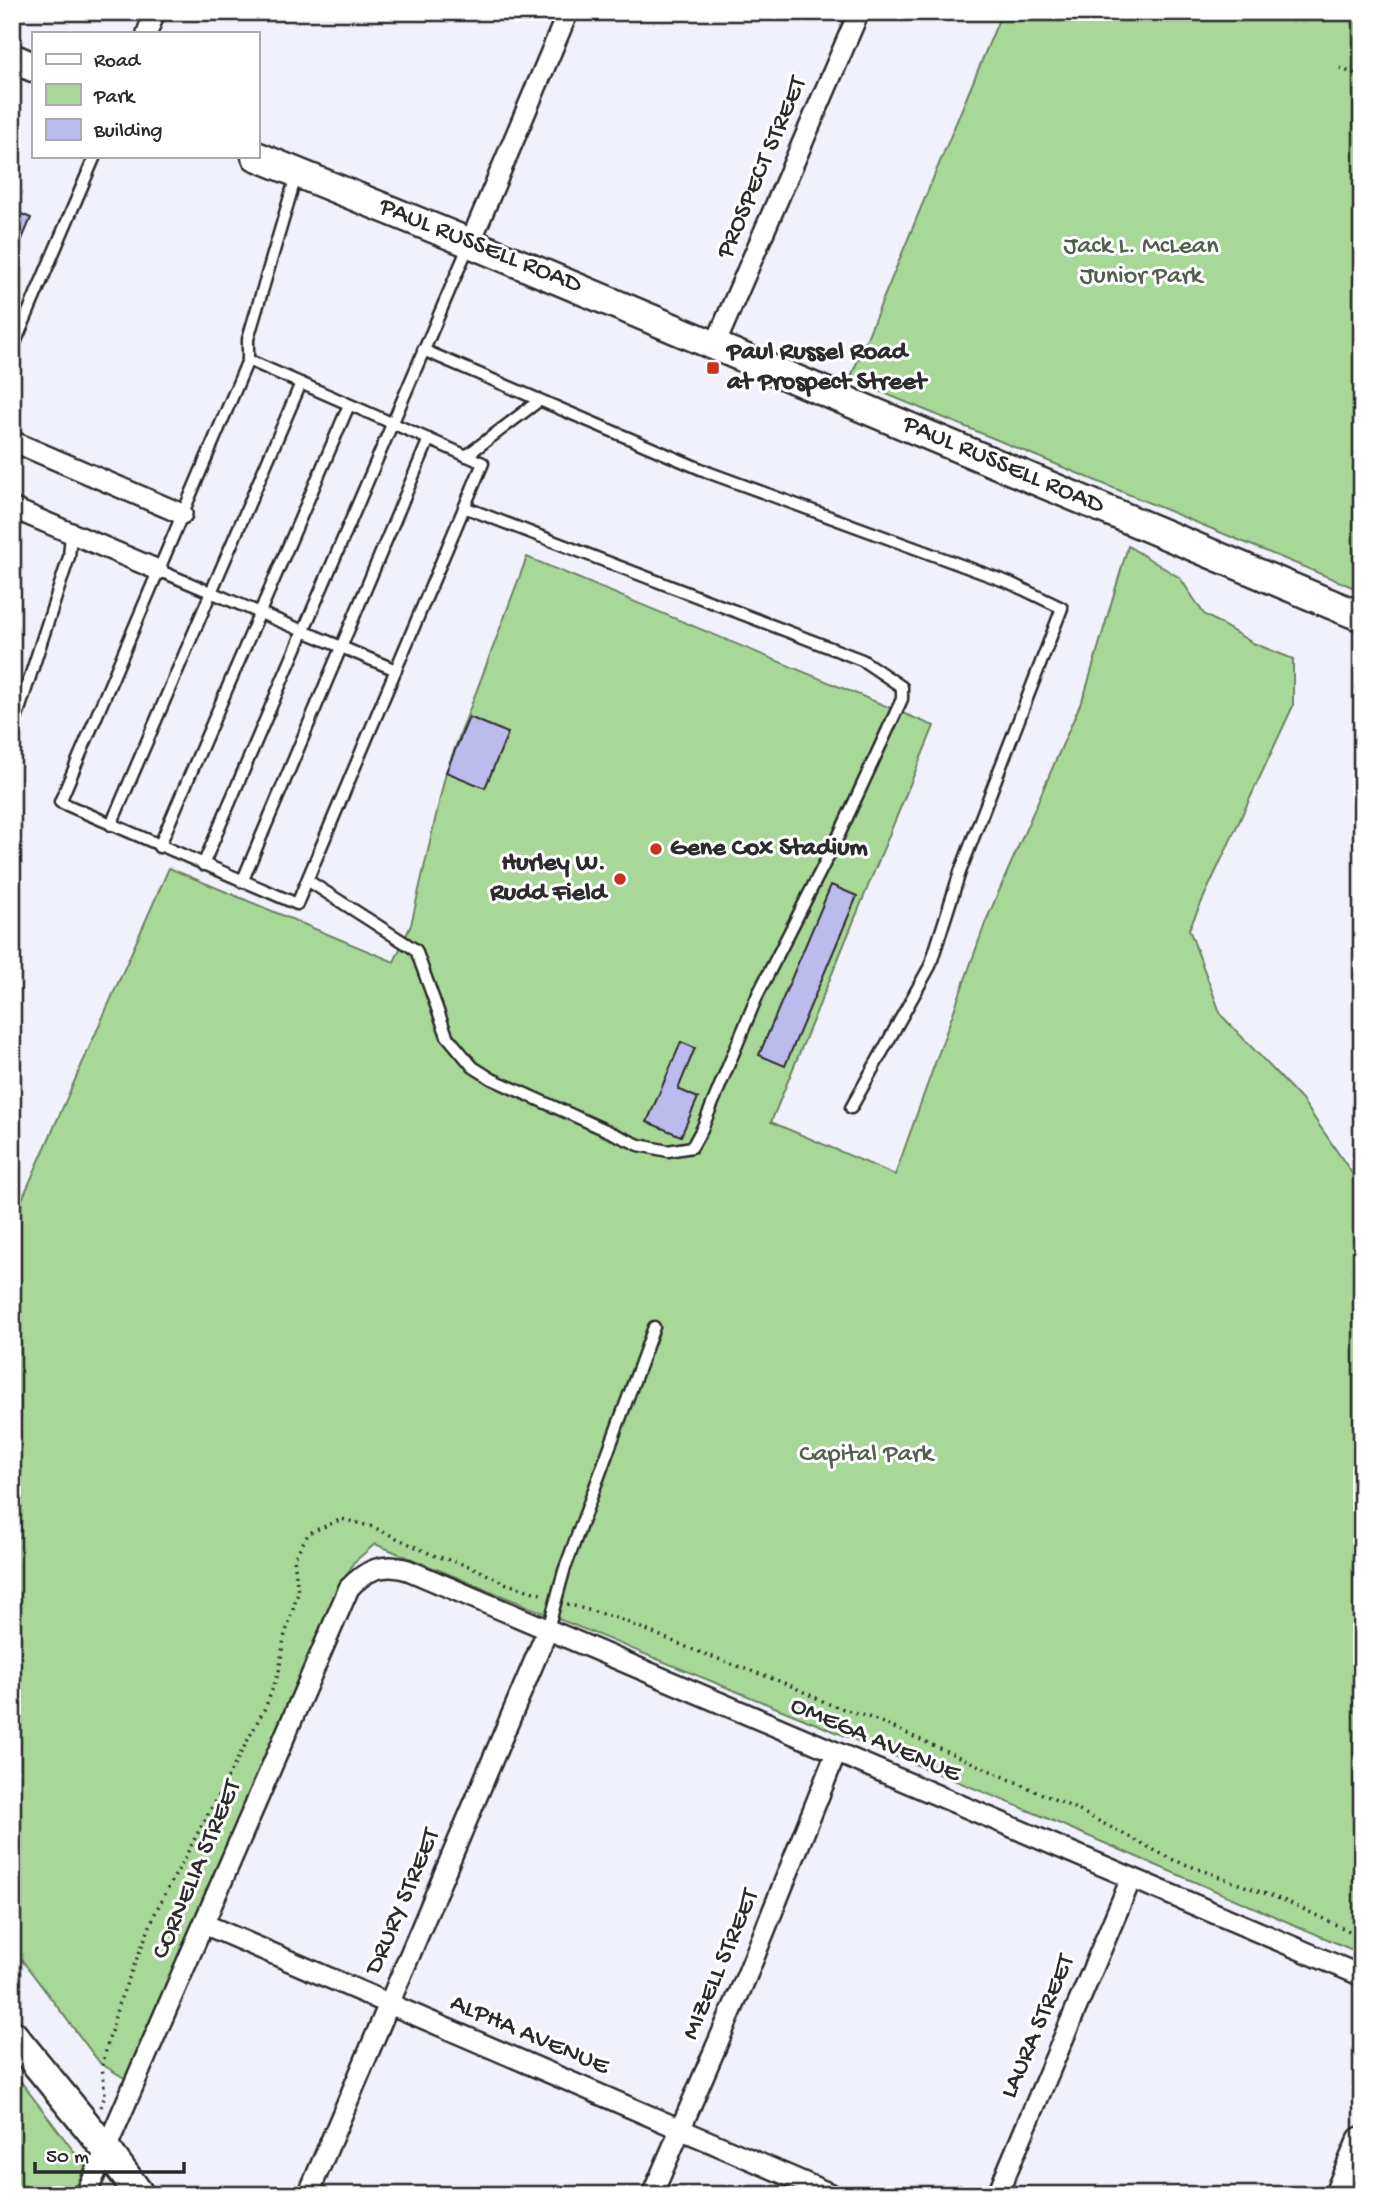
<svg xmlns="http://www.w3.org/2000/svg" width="1374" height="2207" font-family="'Gochi Hand',sans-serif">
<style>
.green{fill:#a8d898;stroke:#6a8262;stroke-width:2}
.building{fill:#bbbbed;stroke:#2b2b2b;stroke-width:2}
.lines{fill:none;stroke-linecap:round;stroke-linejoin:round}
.lane-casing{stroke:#2b2b2b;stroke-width:15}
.street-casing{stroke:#2b2b2b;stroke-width:24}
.secondary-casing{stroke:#2b2b2b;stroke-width:33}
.path{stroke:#2b2b2b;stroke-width:3.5;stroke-dasharray:2 5;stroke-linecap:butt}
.lane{stroke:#fff;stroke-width:10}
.street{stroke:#fff;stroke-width:19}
.secondary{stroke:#fff;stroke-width:28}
.poi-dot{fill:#c8321e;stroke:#fff;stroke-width:2.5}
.labels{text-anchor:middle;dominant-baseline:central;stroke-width:6;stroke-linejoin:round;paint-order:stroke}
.street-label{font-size:26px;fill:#2b2b2b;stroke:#fff}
.park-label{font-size:26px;fill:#505f4c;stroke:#fff}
.poi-label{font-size:26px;font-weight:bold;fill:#2b2b2b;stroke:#fff;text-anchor:start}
</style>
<rect width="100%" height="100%" fill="#f1f1fb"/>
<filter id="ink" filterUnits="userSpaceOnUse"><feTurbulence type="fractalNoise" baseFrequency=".0143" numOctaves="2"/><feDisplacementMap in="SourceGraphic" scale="14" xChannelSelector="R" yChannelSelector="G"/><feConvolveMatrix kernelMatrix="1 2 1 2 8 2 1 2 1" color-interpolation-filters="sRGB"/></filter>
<g filter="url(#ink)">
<path class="green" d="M1002 12H1362V591L850 379Z
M1128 546 1180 578 1204 614 1253 643 1293 659V706L1189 929 1221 1015 1302 1100 1362 1188V1954L1037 1814 375 1544 353 1563 126 2079 100 2063 12 1947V1222L169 868 394 962 411 925 446 772 527 557 934 726 771 1122 895 1175 986 921 1085 693Z
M12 2070 85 2166 73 2195H12Z"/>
<path class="building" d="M12 210 31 218 12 263Z
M469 717 508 733 485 788 446 772Z
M831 885 857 896 785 1066 759 1055Z
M681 1042 695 1048 678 1089 698 1098 681 1136 647 1122Z"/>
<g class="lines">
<defs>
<path id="lane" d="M12 350 95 156
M423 350 710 473 1010 583 1062 608 960 872 930 966 851 1108
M248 360 483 463 297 904 60 802 248 360V339L296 176
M466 456 540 400
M158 570 396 670
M12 732 69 557 71 533
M111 825 301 383
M159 847 349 405
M203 865 469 245
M307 880 416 950 447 1036 473 1067 492 1079 639 1145 668 1151 692 1147 702 1129 758 994 839 835 902 699V687L862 660 464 507
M242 882 429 439
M548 1629 564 1571 654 1327"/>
<path id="street" d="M147 33 155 12
M470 243 568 12
M715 345 859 12
M12 441 182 514
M12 508 158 570
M204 1924 833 2195
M86 2195 349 1588C366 1570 383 1562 408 1570L1362 1976
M308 2195 548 1629
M652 2195 747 1975 836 1753
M997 2195 1131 1879"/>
<path id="secondary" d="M12 58 33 67
M256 156 470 243 1362 617
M12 2034 106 2149 140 2195
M1339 2195 1362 2141"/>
</defs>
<use href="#lane" class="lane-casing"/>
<use href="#street" class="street-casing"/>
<use href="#secondary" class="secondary-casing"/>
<path class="path" d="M1340 68 1362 77
M567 1604 620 1619 691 1649 787 1684 829 1704 874 1719 1074 1808 1171 1859 1288 1902 1362 1937
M101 2107 105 2095 102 2066 118 2005 156 1911 266 1706 279 1672 284 1638 298 1593 294 1558 309 1533 342 1519 373 1527 433 1555 472 1567 507 1584 544 1595"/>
<use href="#lane" class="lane"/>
<use href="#street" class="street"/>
<use href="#secondary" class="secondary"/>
</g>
</g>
<g class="poi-dot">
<rect x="706" y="361" width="14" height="14" rx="3.5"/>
<circle cx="656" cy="849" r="7"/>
<circle cx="620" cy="879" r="7"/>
</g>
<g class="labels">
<g class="street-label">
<text transform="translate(763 168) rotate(-67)">PROSPECT STREET</text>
<text transform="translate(480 247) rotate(22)">PAUL RUSSELL ROAD</text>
<text transform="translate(1003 466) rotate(23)">PAUL RUSSELL ROAD</text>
<text transform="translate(875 1741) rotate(23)">OMEGA AVENUE</text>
<text transform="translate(198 1870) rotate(-67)">CORNELIA STREET</text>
<text transform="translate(404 1902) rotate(-67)">DRURY STREET</text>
<text transform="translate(722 1965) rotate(-67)">MIZELL STREET</text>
<text transform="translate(1039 2027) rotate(-67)">LAURA STREET</text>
<text transform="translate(529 2036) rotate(23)">ALPHA AVENUE</text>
</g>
<g class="park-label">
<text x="1141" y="247">Jack L. McLean<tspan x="1141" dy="30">Junior Park</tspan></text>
<text x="866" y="1455">Capital Park</text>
</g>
<g class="poi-label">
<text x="727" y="353">Paul Russel Road<tspan x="727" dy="30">at Prospect Street</tspan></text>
<text x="670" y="849">Gene Cox Stadium</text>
<text x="606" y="864" text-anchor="end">Hurley W.<tspan x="606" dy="30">Rudd Field</tspan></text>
</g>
</g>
<rect width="1374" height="2207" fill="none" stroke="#fff" stroke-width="42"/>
<rect x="21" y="21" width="1332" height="2165" fill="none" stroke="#2b2b2b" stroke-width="2.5" filter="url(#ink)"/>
<rect x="32" y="32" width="228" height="126" fill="#ffffff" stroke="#aaaaaa" stroke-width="2"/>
<rect x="46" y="54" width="35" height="10" fill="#ffffff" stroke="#aaaaaa" stroke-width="2"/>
<text x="94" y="66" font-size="21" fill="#2b2b2b">Road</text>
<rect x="46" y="84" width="35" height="21" fill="#a8d898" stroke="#aaaaaa" stroke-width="2"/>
<text x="94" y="102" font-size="21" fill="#2b2b2b">Park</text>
<rect x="46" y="119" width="35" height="21" fill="#bbbbed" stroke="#aaaaaa" stroke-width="2"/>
<text x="94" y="136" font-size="21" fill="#2b2b2b">Building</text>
<path d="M35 2162v10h149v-10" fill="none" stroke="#2b2b2b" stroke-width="3.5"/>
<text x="46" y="2162" font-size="21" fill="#2b2b2b" stroke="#ffffff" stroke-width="5" paint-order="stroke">50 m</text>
</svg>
